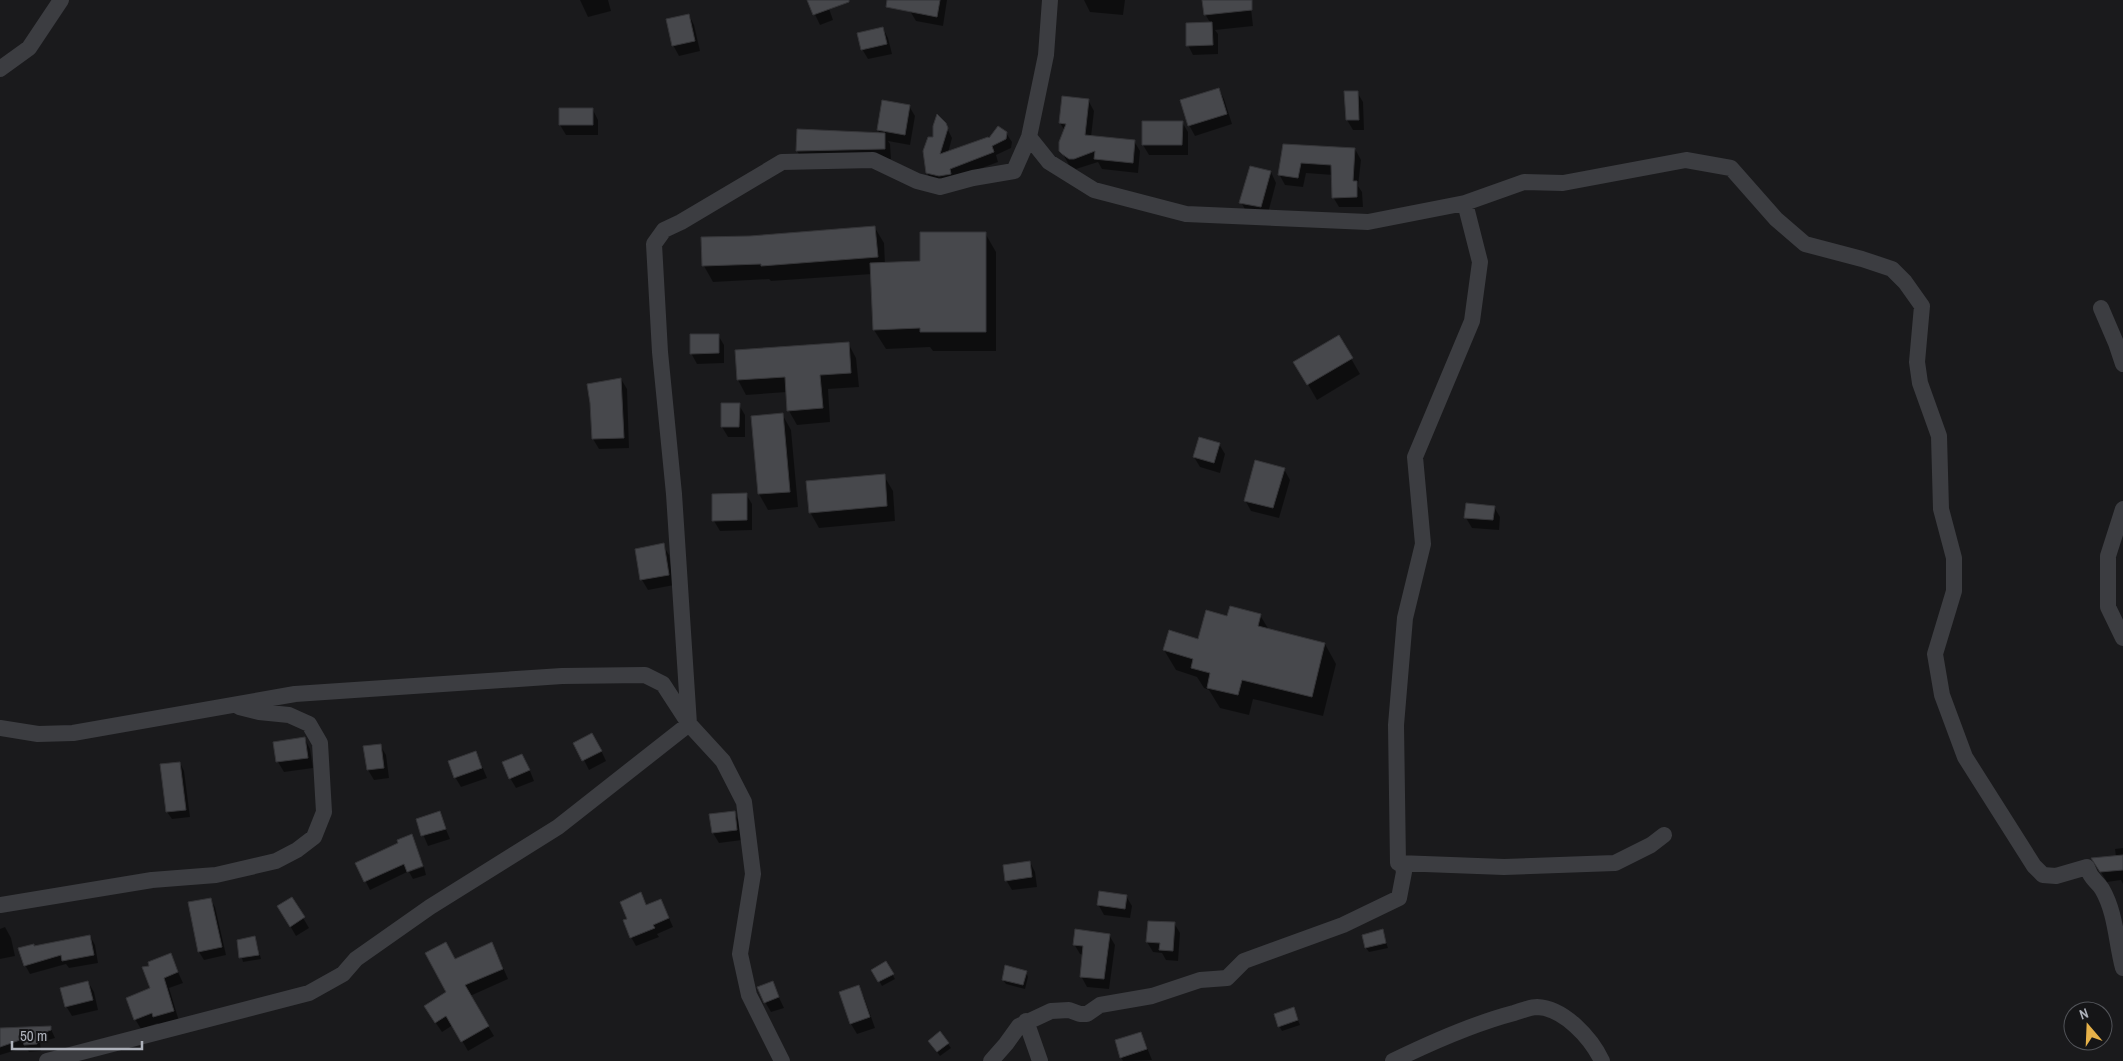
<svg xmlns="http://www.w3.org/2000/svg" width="2123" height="1061" font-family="'Archivo Narrow',sans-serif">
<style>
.shadow{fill:#0007}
.building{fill:#47484c;stroke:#353538}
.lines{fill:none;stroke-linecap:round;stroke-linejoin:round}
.minor{stroke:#3c3d41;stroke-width:16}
</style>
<rect width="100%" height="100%" fill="#1a1a1c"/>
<path class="shadow" d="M580 0H608L611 11 588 17Z
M808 0H826L833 20 820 25Z
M912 0H947L943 26 916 21 910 11Z
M1084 0H1125L1123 15 1090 12Z
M1204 0H1250L1253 26 1215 30 1218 34V54L1193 55 1188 45 1211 24 1205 14Z
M689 15 694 25 700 51 679 56 673 45Z
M883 28 888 38 892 54 868 59 862 49Z
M1219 89 1224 99 1232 124 1195 136 1189 125Z
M1346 92H1357L1363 102 1364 130H1353L1347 120Z
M1088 100 1094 111 1091 137 1134 141 1140 151 1138 173 1102 169 1098 162 1076 169 1069 165 1063 154 1065 131 1060 123Z
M909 106 915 116 910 145 888 141 890 144 891 159 803 161 797 151 880 134 878 130Z
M593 110 598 120V135H566L560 125Z
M1182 122 1188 132V155H1149L1143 145Z
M945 124 952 138 948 153 1006 133 1012 142 1011 148 996 155 998 162 955 178 932 182 927 173 934 138Z
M1284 145 1355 149 1361 160 1358 186 1362 192 1363 207H1339L1333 197V175L1306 173 1303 187 1285 185 1279 174Z
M1251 167 1271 172 1276 183 1267 217 1247 213 1241 202Z
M875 228 884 243 885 264 921 262 985 233 996 252V351H933L930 347 886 349 874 330 872 274 771 281 769 279 713 282 704 266 703 238 750 237Z
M718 335 724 345V363L697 364 691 353Z
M1338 336 1360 374 1317 400 1295 362Z
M848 343 856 358 859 387 828 389 830 422 797 425 789 411 787 392 746 395 738 380 736 351Z
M621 379 627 389 629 448 599 449 593 439Z
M739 405 745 415V437H728L722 427Z
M782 414 791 430 798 507 768 510 759 494 753 417Z
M1219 444 1225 454 1220 473 1200 467 1194 457Z
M1284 469 1290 480 1279 518 1251 511 1245 500Z
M884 476 893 491 895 521 819 528 810 512Z
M746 494 752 504V530L720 531 714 521Z
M1494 507 1500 517 1499 530 1472 528 1466 518Z
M663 545 669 555 674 585 648 590 642 580Z
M1260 615 1269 630 1325 644 1336 664 1323 716 1253 699 1249 715 1220 708 1209 690 1204 688 1197 677 1176 670 1164 650 1199 641Z
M305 739 310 749 313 768 284 772 278 762 275 743Z
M598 744 606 761 589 770 584 760Z
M380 745 386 755 389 778 374 780 368 770Z
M476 752 487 778 461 787 455 777Z
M180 763 184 771 190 817 172 819 167 812Z
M528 766 534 781 516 788 510 778Z
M439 813 450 839 428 846 417 820Z
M734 813 740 823 742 840 719 843 713 833Z
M412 836 423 865 407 870V872L370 890 357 864Z
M2123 848V884L2121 880 2107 882 2099 869 2116 857 2115 849Z
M1030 862 1035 872 1037 887 1012 890 1006 880Z
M424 867 426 875 413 879 409 872Z
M640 894 647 906 665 909 673 927 657 934 659 937 636 946 631 937 628 919Z
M1126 896 1132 906 1130 918 1104 915 1098 904Z
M210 899 215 907 226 955 204 960 199 952 190 903Z
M292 899 309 928 296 936 279 907Z
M1174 923 1180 933 1178 961 1166 960 1162 953 1153 952 1147 942Z
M5 927 11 938 15 956 0 959V929Z
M1382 931 1388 948 1369 952 1366 948Z
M1109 935 1115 945 1109 989 1087 987 1081 976 1083 955 1080 954 1074 944Z
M90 936 95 945 98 963 69 968 66 964 30 974 25 965 34 947Z
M255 937 261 959 243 962 238 941Z
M497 954 508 979 470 996 494 1036 468 1051 453 1025 442 1032 431 1016 447 993Z
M170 955 183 983 169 988 179 1021 160 1027 158 1023 141 1029 135 1019 152 989 151 967Z
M886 963 895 979 882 986 873 970Z
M1026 972 1028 977 1025 989 1006 984 1003 980Z
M88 982 94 992 98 1010 72 1016 66 1006Z
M772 983 784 1008 771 1012 765 1002Z
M858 987 864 997 875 1028 857 1034 851 1024Z
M1293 1009 1300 1025 1282 1031 1279 1026Z
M50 1027 55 1038 40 1042 41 1051 29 1052 26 1047 0 1055V1029Z
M940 1033 951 1048 940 1056 932 1045Z
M1141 1033 1152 1060 1123 1061 1121 1057Z"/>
<path class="building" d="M807 0H849V2L813 15Z
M887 0H940L937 17 886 7Z
M1202 0H1252V10L1204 15Z
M689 14 695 41 672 46 666 19Z
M1212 22 1213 45 1186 46V23Z
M883 27 887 44 861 50 857 33Z
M1219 88 1227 114 1188 126 1180 100Z
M1344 91H1358L1359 120H1346Z
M1062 96 1089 99 1085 135 1135 140 1133 163 1094 159 1095 151 1074 159H1069L1062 154 1059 151V142L1066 124 1059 123Z
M882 100 910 105 905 135 877 130Z
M559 108H593V125H559Z
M937 114 946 123 948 128 940 154 988 137 989 138 998 126 1007 132 1006 139 992 146 994 152 950 169 951 174 939 176 926 173 923 151 928 137H933V126Z
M1142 121H1183L1182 145H1142Z
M797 129 885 133V149L796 151Z
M1283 144 1355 148 1353 181H1357V197L1332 198 1331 165 1301 163 1298 178 1278 175Z
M1250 166 1271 171 1261 207 1239 203Z
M875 226 878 257 761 266V264L702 266 701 237 750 236Z
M920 232H986V332H920V328L873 330 870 263 920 261Z
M690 334H719V353L690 354Z
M1339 335 1353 358 1307 385 1293 362Z
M849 342 851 373 820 375 823 408 787 411 785 377 737 380 735 350Z
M621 378 624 438 592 439 590 403 587 384Z
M721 403H740L739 427H721Z
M783 413 790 492 758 494 751 416Z
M1199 437 1220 443 1214 463 1193 457Z
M1255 460 1285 468 1273 508 1244 501Z
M885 474 887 506 809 513 806 481Z
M747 493V520L712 521V494Z
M1466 503 1495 506 1493 520 1464 518Z
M664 543 669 575 640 580 635 549Z
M1230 606 1261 614 1258 626 1325 643 1312 697 1242 680 1238 695 1207 688 1210 673 1191 668 1193 659 1163 650 1169 630 1198 639 1206 610 1227 616Z
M592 733 602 751 582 761 573 743Z
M305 737 308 758 276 762 273 742Z
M381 744 384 768 367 770 363 746Z
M476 751 482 768 454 778 448 761Z
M522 754 530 770 509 779 502 762Z
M180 762 186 810 166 812 160 764Z
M440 811 446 829 421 836 416 819Z
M735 811 737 830 712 833 709 814Z
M412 834 423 866 407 872 404 864 364 882 355 863 398 843 397 840Z
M2123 855V870L2100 872 2091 858Z
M1030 861 1032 877 1005 881 1003 865Z
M1099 891 1127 895 1125 909 1097 905Z
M641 892 646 905 661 899 669 918 653 925 655 928 630 938 623 920 627 919 620 902Z
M292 897 305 917 290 927 277 906Z
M211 898 222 947 198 952 188 902Z
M1148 921 1175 922 1173 951 1159 950 1160 943 1146 942Z
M1075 929 1110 934 1104 979 1080 977 1083 946 1073 945Z
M1383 929 1386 943 1365 948 1362 935Z
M90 935 94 955 62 961 61 955 24 966 18 948 34 944V946Z
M255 936 259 955 239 958 237 940Z
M446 942 455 959 492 942 503 969 465 985 489 1026 461 1042 446 1016 435 1023 424 1006 446 992 425 953Z
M171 953 178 972 164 978 174 1011 153 1017 152 1013 134 1020 126 998 150 988 142 967 149 966 148 962Z
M886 961 894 974 878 982 871 970Z
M1005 965 1027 971 1023 985 1002 980Z
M88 981 93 1000 65 1007 60 988Z
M773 981 779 997 764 1003 757 987Z
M859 985 870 1017 850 1024 839 992Z
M1294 1007 1298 1020 1278 1027 1274 1014Z
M51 1026V1030L37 1035V1044L24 1045 23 1039 0 1047V1028Z
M940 1031 949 1043 937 1052 928 1041Z
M1141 1032 1147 1049 1120 1058 1115 1040Z"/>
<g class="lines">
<path class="minor" d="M0 69 29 48 61 0
M1029 137 1046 55 1050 0
M1465 203 1480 262 1472 321 1415 457 1423 544 1405 618 1396 725 1398 863 1504 867 1615 863 1651 845 1664 835
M2101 308 2116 343 2123 364
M2123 509 2108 556V607L2123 638
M0 728 38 734 73 733 295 694 562 676 645 675 663 684 689 724 723 761 744 802 753 874 740 954 749 995 782 1061
M0 905 152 880 216 875 276 861 297 850 314 837 324 812 320 743 309 724 289 715 259 712 239 707
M1026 1021 1040 1061
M47 1061 309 993 343 974 356 959 430 907 558 827 689 724 674 494 660 352 654 244 664 230 681 222 782 162 873 160 917 181 940 187 973 178 1014 171 1029 137 1049 162 1094 190 1186 214 1368 222 1465 203 1524 182 1563 183 1686 160 1731 168 1776 219 1805 244 1862 259 1892 269 1905 282 1922 306 1917 362 1920 383 1939 436 1941 509 1954 558V591L1935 654 1942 695 1965 757 2034 866 2043 875 2056 876 2087 867C2091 880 2096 880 2102 889 2116 913 2116 942 2123 968
M991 1061 1006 1044 1019 1026 1051 1011 1069 1010 1080 1014H1087L1100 1005 1152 996 1200 980 1227 978 1244 961 1343 925 1399 898 1404 872 1402 863
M1393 1061C1432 1042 1472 1024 1514 1013 1521 1011 1530 1007 1537 1007 1564 1008 1591 1038 1602 1061"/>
</g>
<g transform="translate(2088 1026) rotate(341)"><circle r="24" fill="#151517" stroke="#525459"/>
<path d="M0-4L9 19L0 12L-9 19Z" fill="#e6b149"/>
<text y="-8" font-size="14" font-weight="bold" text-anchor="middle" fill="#aeb2bb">N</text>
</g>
<path d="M12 1041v8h130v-8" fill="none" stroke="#aeb2bb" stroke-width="2.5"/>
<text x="20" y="1041" font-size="15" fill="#aeb2bb" stroke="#151517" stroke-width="4" paint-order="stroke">50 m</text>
</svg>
